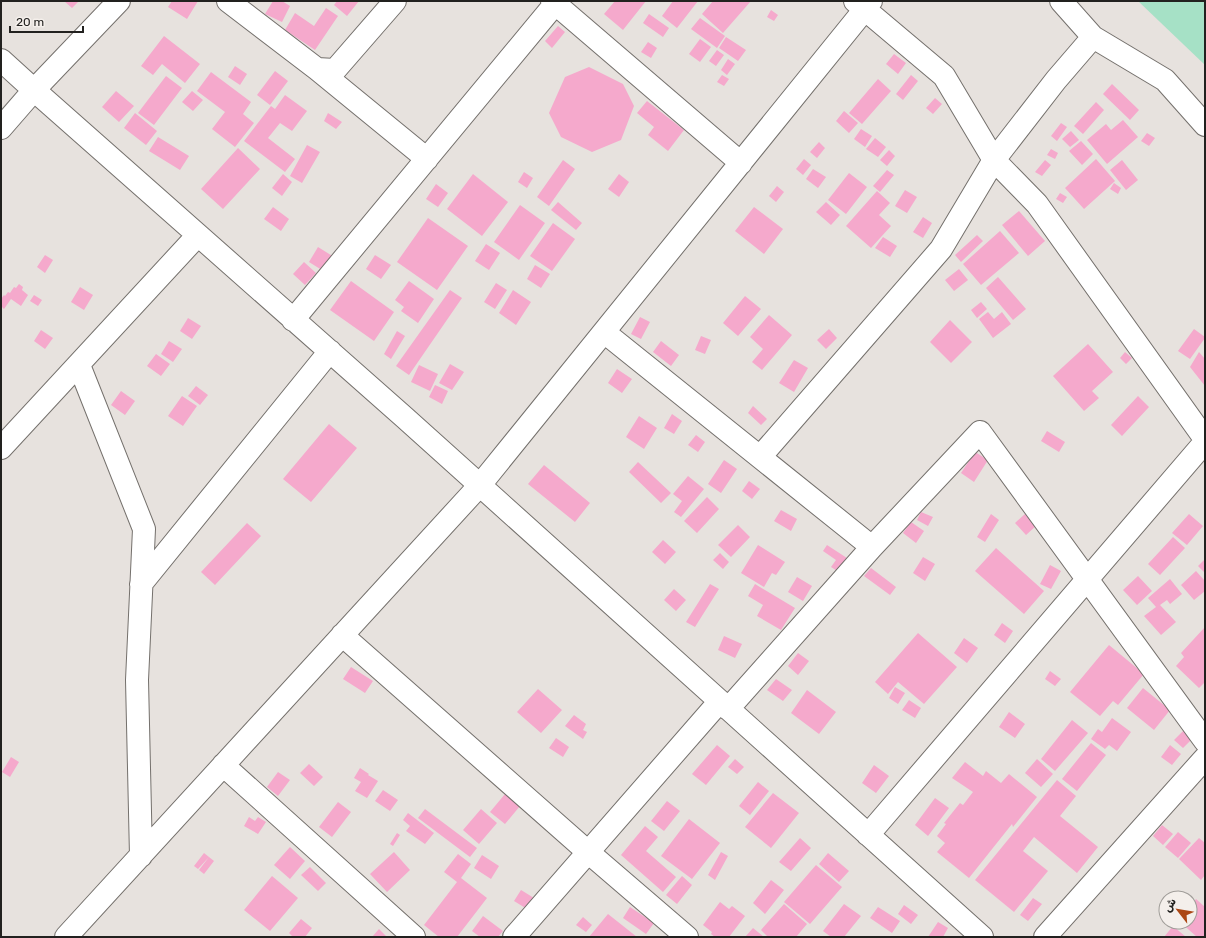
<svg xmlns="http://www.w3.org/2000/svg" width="1206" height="938" font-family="Rubik,'Noto Naskh Arabic',sans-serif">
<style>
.green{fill:#a6e1c6}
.building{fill:#f5a9cc}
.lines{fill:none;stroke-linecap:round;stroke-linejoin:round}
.minor-casing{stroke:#74706c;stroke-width:24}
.minor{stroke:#fff;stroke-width:22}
</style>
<rect width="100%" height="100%" fill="#e7e2de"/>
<path class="green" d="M1138 1H1205V65Z"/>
<path class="building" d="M64 1H79L72 8Z
M172 1H198L187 19 168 7Z
M273 1H282L290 6 282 22 265 14Z
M337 1H359L347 16 334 5Z
M615 1H646L623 30 604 14Z
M673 1H698L677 28 662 16Z
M713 1H751L723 33 702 14Z
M326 8 338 16 315 50 285 30 295 13 314 26Z
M771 10 778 15 774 21 767 17Z
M649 14 669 28 663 37 643 23Z
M700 18 725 36 717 48 691 29Z
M558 26 565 32 552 48 545 41Z
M164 36 200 64 185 83 162 64 153 75 141 66Z
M726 37 746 50 738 61 719 48Z
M700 39 711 47 700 62 689 54Z
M648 42 657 48 651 58 641 52Z
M717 50 724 55 716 66 709 61Z
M894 54 906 63 898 74 886 64Z
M728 59 735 64 727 75 721 70Z
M235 66 247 74 240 85 228 77Z
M589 67 623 84 634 106 621 140 592 152 561 137 549 113 565 77Z
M275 71 288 81 270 105 257 95Z
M211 72 251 102 243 114 254 123 235 147 212 129 225 112 197 91Z
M722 75 729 79 724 86 717 82Z
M911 75 918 81 903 100 896 94Z
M166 76 182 88 154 125 138 113Z
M878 79 891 91 862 124 849 113Z
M1112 84 1139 110 1130 120 1103 94Z
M116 91 134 106 119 122 102 107Z
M192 91 203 100 193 111 182 102Z
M285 95 307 111 292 131 280 123 268 138 295 159 285 172 244 141 271 106 275 109Z
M935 98 942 104 933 114 926 108Z
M647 101 684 130 668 151 648 135 654 127 637 113Z
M1096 102 1104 110 1083 134 1074 126Z
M844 111 858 123 849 133 836 121Z
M135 113 157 131 146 145 124 128Z
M328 113 342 122 336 129 324 121Z
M1123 120 1138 137 1107 164 1087 140 1106 124 1111 130Z
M1061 123 1067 127 1057 141 1051 136Z
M861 129 872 136 865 147 854 139Z
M1071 131 1079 140 1070 147 1062 139Z
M1147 133 1155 138 1149 146 1141 141Z
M158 137 189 156 180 170 149 151Z
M875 138 886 147 878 157 866 149Z
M1081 141 1093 154 1082 165 1069 151Z
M819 142 825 148 817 158 810 152Z
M307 145 320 152 302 183 290 176Z
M238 148 260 169 223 209 201 189Z
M1051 149 1058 153 1055 159 1047 155Z
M889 150 895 156 887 166 880 160Z
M804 159 811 165 803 175 796 169Z
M1096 159 1115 181 1084 209 1065 188Z
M563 160 575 169 549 206 537 197Z
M1045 160 1051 165 1042 176 1035 172Z
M1122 160 1138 180 1126 190 1110 170Z
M813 169 826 177 818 188 806 179Z
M887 170 894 175 880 192 873 186Z
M524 172 533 178 527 188 518 182Z
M849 173 867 187 846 214 828 200Z
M283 174 292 182 282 196 272 188Z
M473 174 508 202 482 236 447 209Z
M619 174 629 182 619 197 608 189Z
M1114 183 1121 188 1118 194 1110 189Z
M436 184 448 193 438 207 426 199Z
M777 186 784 192 776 202 769 196Z
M905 190 917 197 907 213 895 206Z
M877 191 890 203 879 215 891 226 871 248 846 226Z
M1060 193 1067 197 1063 203 1056 199Z
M558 202 582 223 576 230 551 210Z
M826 202 840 215 831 225 816 212Z
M520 205 545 223 519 260 494 242Z
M273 207 289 219 281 231 264 219Z
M754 207 783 229 764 254 735 231Z
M1019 211 1045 241 1028 256 1002 225Z
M923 217 932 223 923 238 913 232Z
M428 218 468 246 437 290 397 262Z
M553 223 575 239 552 271 530 256Z
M1000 231 1019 253 981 285 963 264Z
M977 235 983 241 961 262 955 255Z
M883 237 897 246 890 257 875 248Z
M486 244 500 253 489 270 475 261Z
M318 247 334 257 325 272 309 262Z
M45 255 53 260 45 273 37 267Z
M375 255 391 265 381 279 366 269Z
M304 262 316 273 305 285 293 274Z
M535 265 550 274 541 288 527 279Z
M959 269 968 280 954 291 945 280Z
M998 277 1026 309 1013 320 986 288Z
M351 281 394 312 374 341 330 310Z
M409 281 434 299 418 323 401 311 404 307 395 300Z
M496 283 507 290 495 309 484 302Z
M19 284 23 287 22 290 28 295 21 306 11 299 4 309 1 306V299L4 295 5 296 8 292 10 293 14 287 16 288Z
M80 287 93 295 84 310 71 302Z
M450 290 462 298 409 375 396 366Z
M513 290 531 302 516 325 499 313Z
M34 295 42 300 38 306 30 301Z
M745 296 761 309 738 336 723 323Z
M981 302 987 309 977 318 971 310Z
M988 312 994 319 1002 312 1011 324 993 338 979 319Z
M769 315 792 335 762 370 752 362 763 349 750 337Z
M640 317 650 322 641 339 631 334Z
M188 318 201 326 192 339 180 331Z
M950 320 972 342 951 363 930 342Z
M829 329 837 338 826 349 817 340Z
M1194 329 1205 337V338L1190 359 1178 351Z
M41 330 53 338 45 349 34 341Z
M397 331 405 336 391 359 384 354Z
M701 336 711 340 705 354 695 350Z
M169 341 182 349 173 362 161 354Z
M661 341 679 355 671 366 653 352Z
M1088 344 1113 372 1092 391 1099 398 1084 411 1053 376Z
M1125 352 1132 358 1126 364 1120 358Z
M1199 352 1205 359V386L1190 367Z
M156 354 170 364 161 376 147 366Z
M794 360 808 368 794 392 779 383Z
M450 364 464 372 452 390 439 383Z
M419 365 438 374 430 391 411 382Z
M617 369 632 379 622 393 608 383Z
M435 385 448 391 442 404 429 397Z
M196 386 208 395 200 405 188 396Z
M121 391 135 401 125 415 111 405Z
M182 396 197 406 183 426 168 416Z
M1138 396 1149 407 1122 436 1111 425Z
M753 406 767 419 761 425 748 413Z
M672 414 682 421 674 434 664 428Z
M639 416 657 428 644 449 626 437Z
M329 424 357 448 311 502 283 479Z
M1047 431 1065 442 1059 452 1041 441Z
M696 435 705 442 698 452 688 445Z
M975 452 988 460 974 482 961 473Z
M724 460 737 469 721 493 708 484Z
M638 462 671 493 661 503 629 472Z
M544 465 590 503 575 522 528 484Z
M688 476 704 489 681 517 674 512 682 501 673 494Z
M749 481 760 489 752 499 742 491Z
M707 497 719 509 697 533 684 521Z
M781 510 797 519 791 531 774 521Z
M921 512 933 517 928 526 917 520Z
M991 514 999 520 985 542 977 537Z
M1025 514 1036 526 1026 535 1015 523Z
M1189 514 1203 526 1187 545 1172 533Z
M911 522 924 531 916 543 903 533Z
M247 523 261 536 215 585 201 572Z
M738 525 750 537 731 557 718 545Z
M1173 537 1185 548 1160 575 1148 564Z
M663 540 676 552 665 564 652 552Z
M758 545 785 562 776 575 772 573 764 587 741 573Z
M827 545 850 560 842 574 831 567 836 560 823 551Z
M996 548 1044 591 1024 614 975 571Z
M720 553 729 562 723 569 713 560Z
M923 557 935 564 925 581 913 573Z
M1205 559V573L1198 566Z
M1050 565 1061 571 1051 589 1040 584Z
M871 568 896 587 890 595 864 576Z
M1196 571 1205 581V591L1194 600 1181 585Z
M1138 576 1152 591 1137 605 1123 590Z
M797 577 812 586 803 601 788 592Z
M1170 579 1182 594 1170 604 1167 600 1160 605 1176 622 1161 635 1144 616 1156 607 1148 598Z
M710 584 719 589 695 627 686 622Z
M755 584 795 608 781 630 757 616 763 605 748 596Z
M674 589 686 600 676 611 664 600Z
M1002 623 1013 631 1005 643 994 635Z
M1205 627V682L1199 688 1176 666 1184 657 1181 653Z
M918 633 957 667 924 704 898 682 888 694 875 682Z
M724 636 742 644 735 658 718 650Z
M964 638 978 648 967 663 954 653Z
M1109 645 1144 674 1118 705 1113 701 1100 716 1070 692Z
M798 653 809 661 798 675 788 666Z
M351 667 373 681 365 693 343 679Z
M1050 671 1061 679 1055 686 1045 679Z
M776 679 792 690 783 701 767 690Z
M895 687 905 693 898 704 889 698Z
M1143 688 1170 710 1154 730 1127 708Z
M538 689 562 710 541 733 517 712Z
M807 690 836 712 819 734 791 713Z
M909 700 921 708 915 718 902 710Z
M1009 712 1025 724 1015 738 999 727Z
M574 715 586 724 583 730 587 732 583 739 565 726Z
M1112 718 1131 732 1117 751 1109 745 1105 749 1091 739 1098 729 1102 732Z
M1072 720 1088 733 1055 771 1041 759Z
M1185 729 1194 737 1183 748 1174 740Z
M556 738 569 747 563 757 549 748Z
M1091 743 1106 755 1077 791 1062 779Z
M717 745 730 756 706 785 692 774Z
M1170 745 1181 754 1172 765 1161 757Z
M11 757 19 762 10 777 2 772Z
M735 759 744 767 737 774 728 767Z
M1037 759 1053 774 1041 787 1025 773Z
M965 762 983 776 986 771 1001 783 1009 774 1037 797 1013 827 1012 824 969 878 937 852 945 843 937 836 946 824 944 823 960 803 963 805 973 792 952 778Z
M309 764 323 777 314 786 300 773Z
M874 765 889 776 876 793 862 783Z
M360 768 369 774 368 775 378 781 367 798 355 791 361 782 354 778Z
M278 772 290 780 278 796 267 787Z
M1057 780 1076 796 1060 816 1098 847 1077 873 1034 837 1023 851 1048 871 1014 912 975 880Z
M758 782 769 791 750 815 739 806Z
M383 790 398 800 390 811 375 801Z
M773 793 799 813 771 848 745 827Z
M505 794 520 806 505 824 490 812Z
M935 798 949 808 928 836 915 825Z
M667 801 680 811 664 831 651 821Z
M338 802 351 812 332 837 319 827Z
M425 809 477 848 470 857 418 818Z
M481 809 497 823 479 844 463 830Z
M408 813 434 833 425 844 406 831 410 826 403 820Z
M249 817 255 821 258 817 266 822 258 834 244 826Z
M689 819 720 843 692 879 661 856Z
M1162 825 1173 834 1163 845 1153 836Z
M645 826 658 837 646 851 676 877 663 892 621 855Z
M1178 832 1191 843 1178 858 1165 847Z
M397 833 400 835 393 846 390 844Z
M800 838 811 848 791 871 779 862Z
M1199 838 1205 843V875L1201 880 1179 859Z
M290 847 305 861 290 879 274 865Z
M394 852 410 870 387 892 370 874Z
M721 852 728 856 715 880 708 875Z
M204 853 209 857 198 869 194 866Z
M828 853 849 871 839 882 819 864Z
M458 854 471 864 461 878 487 898 457 937H439L424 925 457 882 444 872Z
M482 855 499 866 491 879 474 868Z
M209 857 214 861 204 874 199 870Z
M816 865 842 887 810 924 784 902Z
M310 867 326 883 318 891 301 875Z
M272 876 298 898 270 931 244 910Z
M682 876 692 885 677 904 666 895Z
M771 880 784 890 765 914 753 903Z
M521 890 534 898 527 909 514 901Z
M1033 898 1042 904 1028 921 1020 915Z
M1196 899 1205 907V937H1197L1180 922H1190V907Z
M720 902 729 909 732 906 745 916 729 937H715L711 934 712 932 703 925Z
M784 904 807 924 796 937H768L761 930Z
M844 904 861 916 844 937H831L823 931Z
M904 905 918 915 911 924 898 914Z
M630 907 654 923 646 934 623 918Z
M878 907 900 921 892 933 870 918Z
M608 914 637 937H589Z
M483 916 503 931 498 937H480L472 931Z
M583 917 592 925 586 932 576 925Z
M301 919 312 928 305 937H293L289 933Z
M938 922 948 928 943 937H928Z
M1173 926 1186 937H1164Z
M753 928 764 937H745Z
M379 929 387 937H372Z"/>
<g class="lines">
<defs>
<path id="minor" d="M228 1 317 69 335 70 395 1
M552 1 741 163
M1061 1 1093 37 1165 80 1205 125
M1093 37 1056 80 994 160 1037 204 1205 439
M1 60 34 90 404 417 982 937
M317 69 427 159
M1 128 34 90 119 1
M293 320 555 4
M604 332 872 547
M79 365 144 529 137 680 141 856
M1 448 198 235
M760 457 941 249 994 160 944 76 855 1
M141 584 330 351
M342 635 588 852 687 937
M728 709 872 547 980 432 1205 741
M223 765 414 937
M868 835 1205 442
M66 937 480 485 865 9 871 1
M514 937 720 701
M1045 937 1205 758"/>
</defs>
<use href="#minor" class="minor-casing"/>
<use href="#minor" class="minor"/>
</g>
<rect width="1206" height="938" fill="none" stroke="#22211f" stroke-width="4"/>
<g transform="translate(1178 910) rotate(301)"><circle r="19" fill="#f4efeb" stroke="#a09d99"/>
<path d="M0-3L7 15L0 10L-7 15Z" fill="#ab4715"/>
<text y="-6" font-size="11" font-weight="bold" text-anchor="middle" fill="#22211f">ش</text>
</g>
<path d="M10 26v6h73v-6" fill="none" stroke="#22211f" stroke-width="2"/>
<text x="16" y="26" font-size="12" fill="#22211f" stroke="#f4efeb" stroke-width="3" paint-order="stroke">20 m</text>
</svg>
